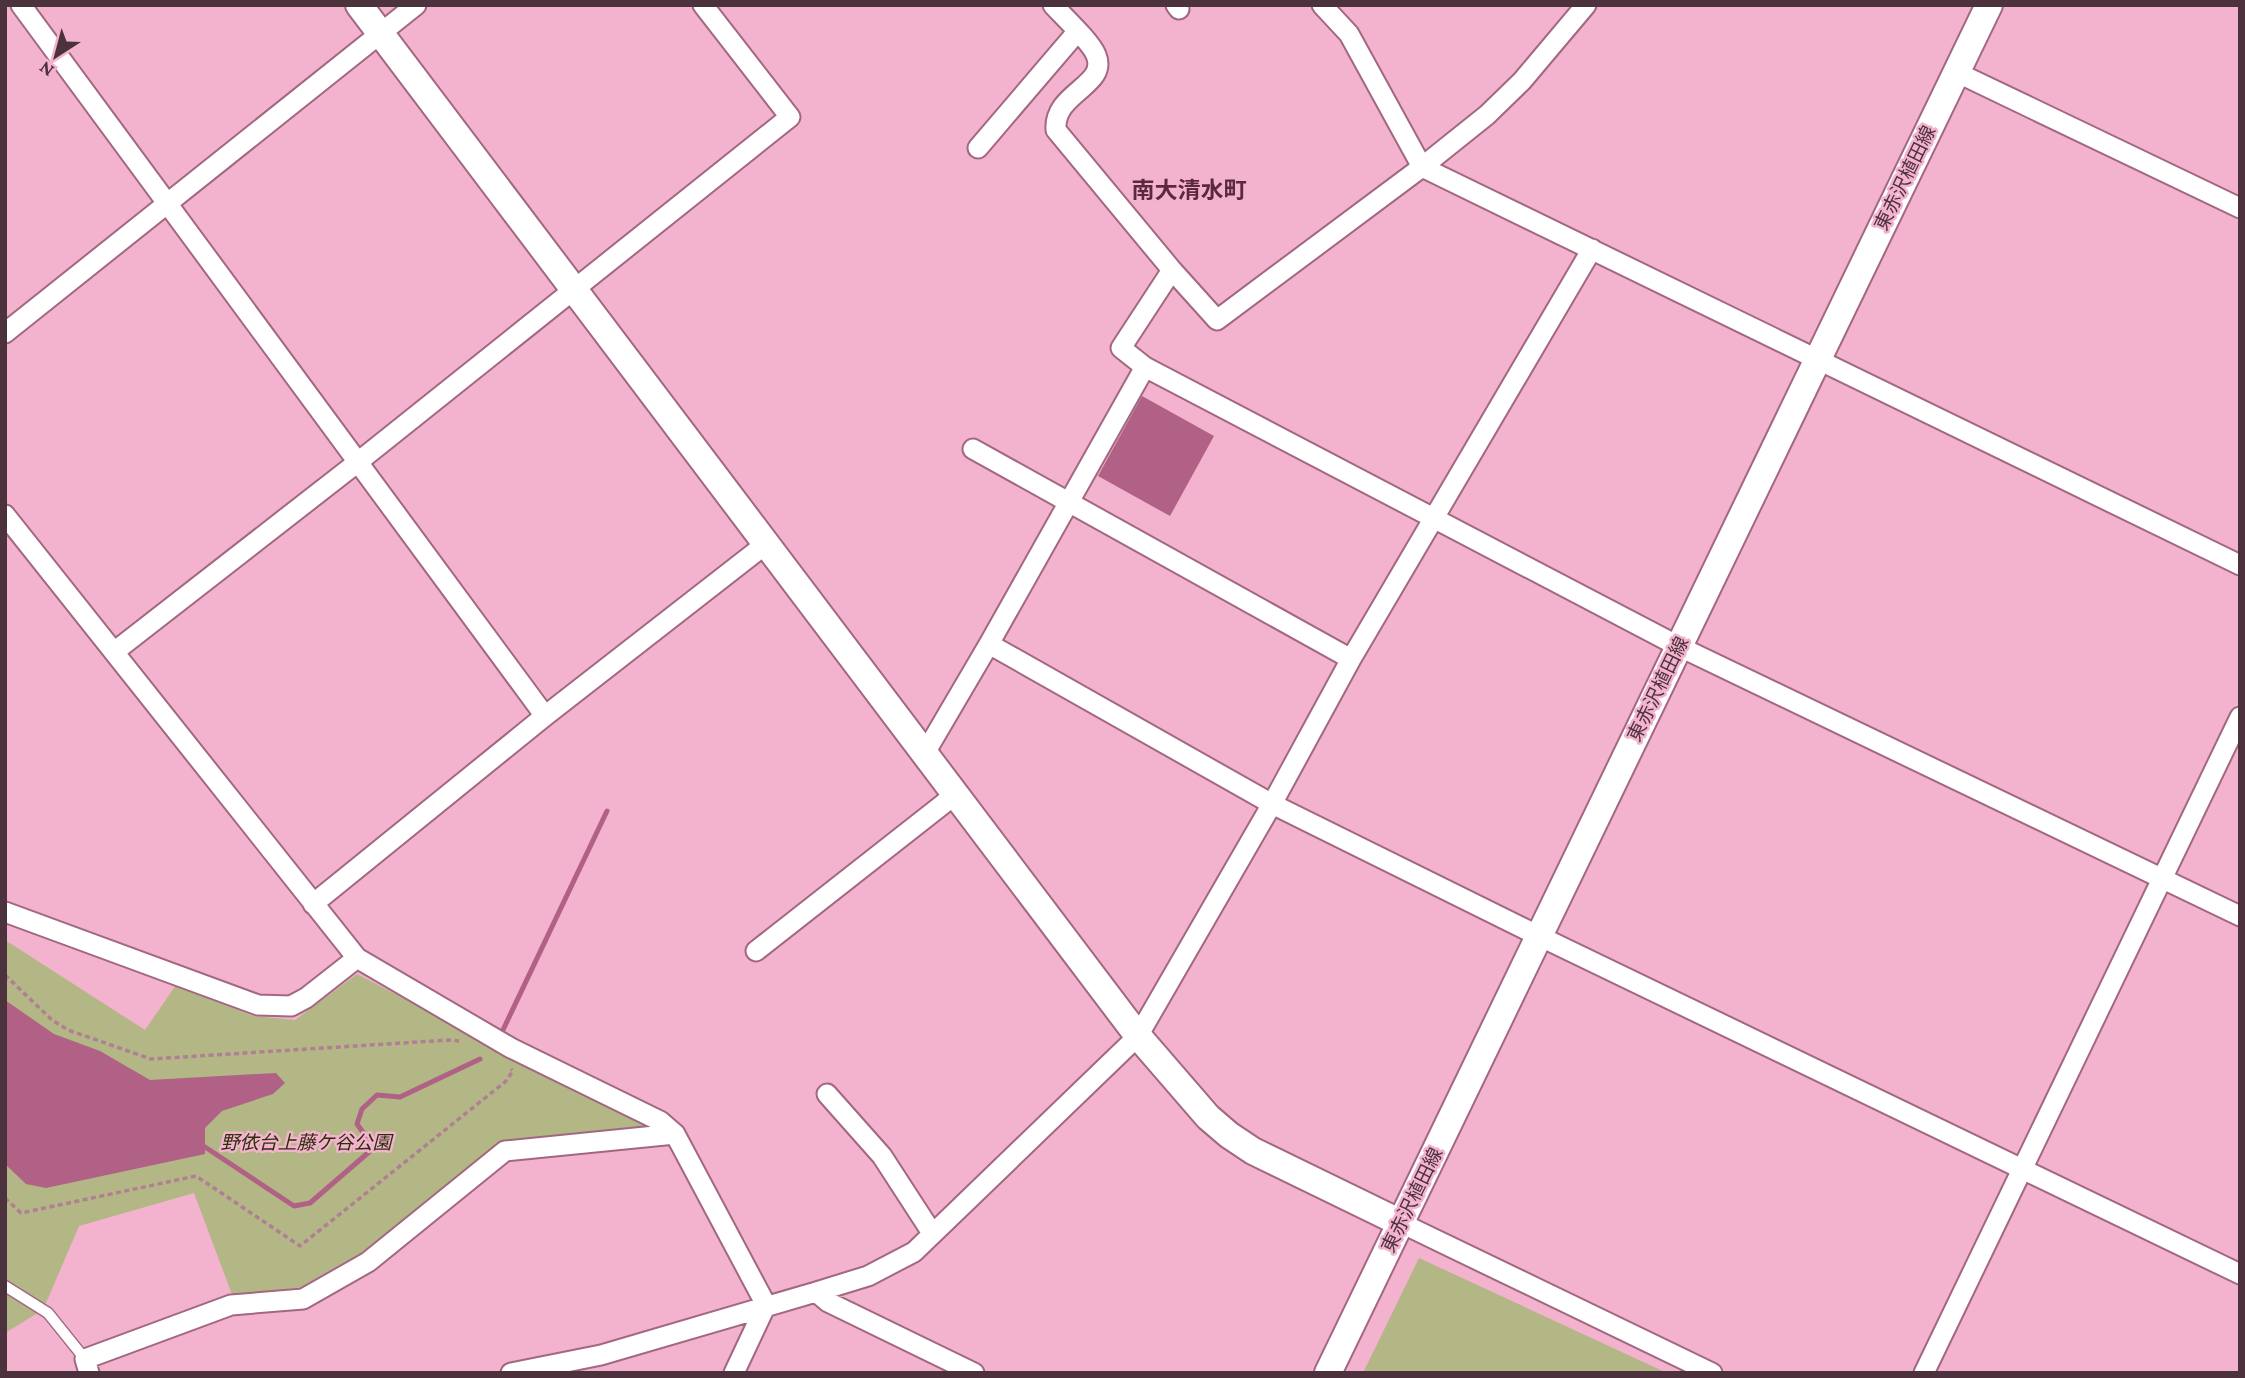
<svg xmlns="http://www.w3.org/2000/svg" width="2245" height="1378" font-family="'Crimson Pro','Noto Sans JP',serif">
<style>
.green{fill:#b2b785}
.water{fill:#b16185}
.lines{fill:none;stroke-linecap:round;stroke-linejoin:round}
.stream{stroke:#b16185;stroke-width:5}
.lane-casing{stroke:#a26781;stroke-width:13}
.street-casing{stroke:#a26781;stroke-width:23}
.secondary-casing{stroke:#a26781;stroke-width:30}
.path{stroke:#b17f94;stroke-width:3.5;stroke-dasharray:5 3.5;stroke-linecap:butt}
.lane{stroke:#fff;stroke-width:10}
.street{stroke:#fff;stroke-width:19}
.secondary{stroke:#fff;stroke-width:26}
.labels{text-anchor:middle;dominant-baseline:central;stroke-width:5;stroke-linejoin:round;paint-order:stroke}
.street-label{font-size:19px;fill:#4c323d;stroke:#f3b2cd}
.park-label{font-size:19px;font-style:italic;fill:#2d2f09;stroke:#f3b2cd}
.quarter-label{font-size:23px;font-weight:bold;fill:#5c2840;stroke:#f3b2cd}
</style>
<rect width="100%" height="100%" fill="#f3b2cd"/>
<path class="green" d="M5 940 145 1030 176 985 253 1016 295 1020 357 974 658 1131 496 1146 366 1250 301 1287 233 1297 194 1193 79 1226 46 1303 36 1314 5 1333Z
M1419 1258 1667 1373H1363Z"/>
<path class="water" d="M1142 396 1214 436 1170 516 1098 476Z
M5 1000 54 1034 100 1051 150 1080 276 1073 285 1083 273 1094 222 1111 205 1128V1154L46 1188 26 1184 5 1164Z"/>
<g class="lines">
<path class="stream" d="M502 1032 607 811
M202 1145 294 1206 310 1203 369 1152 367 1138 357 1124 362 1109 377 1095 400 1097 480 1059"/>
<defs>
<path id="lane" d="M5 1286 48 1313 85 1359"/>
<path id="street" d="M21 5 545 716
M1053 5C1064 17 1091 42 1096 55 1109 86 1053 92 1056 130L1172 270 1217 320 1422 167 1487 115 1522 81 1586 5
M1176 5 1179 9
M1322 5 1349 34 1422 167 2240 565
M1956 72 2240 208
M978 148 1077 32
M5 333 416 5
M1145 367 1121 348 1172 270
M973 449 1351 659
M5 515 357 958 511 1048 660 1121 675 1134 766 1305 734 1373
M989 644 1272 804 1539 936 2240 1274
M114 652 358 462 790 117 703 5
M925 753 989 644 1145 367 1678 646 2240 916
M313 904 545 716 767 543
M5 912 258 1005 291 1006 306 998 357 958
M756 951 956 794
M827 1094 882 1156 932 1233
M1401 1223 1712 1373
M816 1292 828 1302 974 1373
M89 1373 85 1359 231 1305 303 1299 368 1262 505 1151 675 1134
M511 1373 601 1355 816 1292 868 1276 914 1252 1138 1036 1272 804 1351 659 1592 249
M1924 1373 2240 717"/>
<path id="secondary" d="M359 5 1138 1036 1208 1117 1229 1135 1253 1151 1401 1223
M1328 1373 1989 5"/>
</defs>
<use href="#lane" class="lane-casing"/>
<use href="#street" class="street-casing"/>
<use href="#secondary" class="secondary-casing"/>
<path class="path" d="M5 975 52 1020 68 1030 151 1059 449 1040 459 1041
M5 1198 21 1213 196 1176 300 1246 505 1082 513 1071 511 1069"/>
<use href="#lane" class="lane"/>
<use href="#street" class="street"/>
<use href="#secondary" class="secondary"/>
</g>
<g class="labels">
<g class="street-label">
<text transform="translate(1905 178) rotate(-64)">東赤沢植田線</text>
<text transform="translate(1658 689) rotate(-64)">東赤沢植田線</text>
<text transform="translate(1412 1200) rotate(-64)">東赤沢植田線</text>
</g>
<g class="park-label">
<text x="306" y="1142">野依台上藤ケ谷公園</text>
</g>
<g class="quarter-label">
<text x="1189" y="190">南大清水町</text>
</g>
</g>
<rect width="2245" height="1378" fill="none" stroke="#4c323d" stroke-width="14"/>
<g transform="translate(56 56) rotate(216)" stroke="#f3b2cd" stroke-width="5" paint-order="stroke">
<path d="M0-5L12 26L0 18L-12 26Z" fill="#4c323d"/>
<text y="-10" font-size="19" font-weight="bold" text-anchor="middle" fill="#4c323d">N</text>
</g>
</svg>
